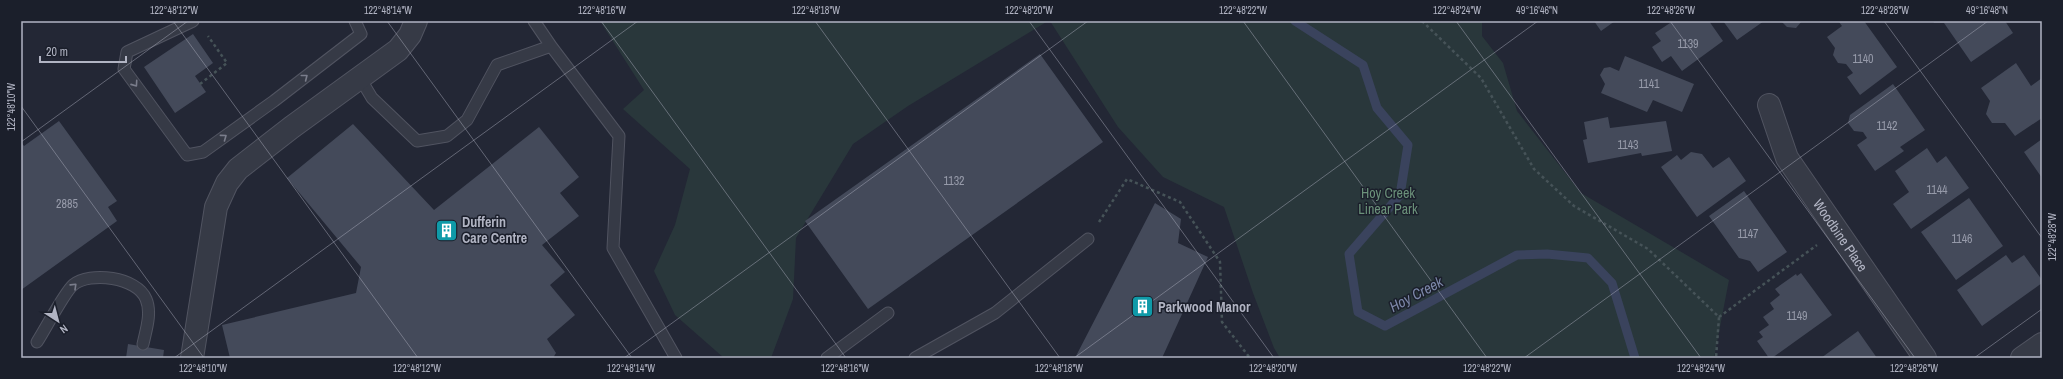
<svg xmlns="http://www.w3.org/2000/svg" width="2063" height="379" font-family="'Archivo Narrow',sans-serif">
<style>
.green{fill:#29373b}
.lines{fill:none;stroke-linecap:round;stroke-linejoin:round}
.stream{stroke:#3a435d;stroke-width:9}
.building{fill:#444a5a}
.lane-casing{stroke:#515461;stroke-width:13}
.street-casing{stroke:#515461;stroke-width:24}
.path{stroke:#465358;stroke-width:2.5;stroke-dasharray:3 3;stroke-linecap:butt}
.lane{stroke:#363a46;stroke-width:11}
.street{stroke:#363a46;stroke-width:22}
.oneway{stroke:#7a7d8b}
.ticks{fill:none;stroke:#b1b4c3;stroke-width:1;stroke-opacity:0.45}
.labels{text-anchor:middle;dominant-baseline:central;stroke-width:3;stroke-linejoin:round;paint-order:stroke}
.number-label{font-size:12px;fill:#969aa9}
.park-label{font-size:14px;fill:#6b917a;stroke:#1b1f2b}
.poi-label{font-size:14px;font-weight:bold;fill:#b1b4c3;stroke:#1b1f2b;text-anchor:start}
.street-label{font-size:14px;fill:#b1b4c3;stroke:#1b1f2b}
.water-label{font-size:15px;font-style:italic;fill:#7c87a8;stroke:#1b1f2b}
.neatline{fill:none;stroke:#b1b4c3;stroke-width:1.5}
.ticks-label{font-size:10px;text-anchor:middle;fill:#b1b4c3}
</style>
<rect width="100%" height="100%" fill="#232735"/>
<path class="green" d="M600 21H1048L908 106 853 144 796 238 793 299 771 358H724L675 315 654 271 675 225 690 169 623 109 644 90Z
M1050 21H1482V36L1503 63 1517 111 1581 193 1729 280 1714 358H1280L1274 348 1253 293 1224 207 1163 177 1118 127Z"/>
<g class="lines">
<path class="stream" d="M1295 21 1363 65 1377 108 1408 145 1400 195 1349 254 1358 312 1385 326 1517 255 1547 254 1588 258 1612 283 1635 358"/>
</g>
<path class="building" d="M1594 21H1615L1601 31Z
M1673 21H1709L1723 41 1682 71 1671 56 1662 62 1652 47 1661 41 1655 33Z
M1723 21H1764L1737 40Z
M1781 21H1802L1796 28 1787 27Z
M1841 21H1864L1897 67 1860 95 1847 77 1853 73 1846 64 1838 63 1833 55 1835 48 1827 37 1842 26 1839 22Z
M1933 21H2005L2013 33 1971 62 1944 23H1934Z
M193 34 213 63 195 76 206 92 175 113 144 67Z
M1040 54 1103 142 868 309 805 221Z
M1625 56 1694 84 1682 112 1653 100 1647 112 1601 93 1605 84 1600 75 1604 68 1610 67 1619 71Z
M2016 63 2031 86 2042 78V118L2015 136 2005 123H1992L1986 114 1990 101 1981 88Z
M1893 84 1925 130 1900 147 1904 151 1875 171 1857 145 1867 138 1863 132 1854 131 1848 123 1850 115Z
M1608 117 1610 128 1666 121 1672 151 1642 156 1641 153 1588 163 1583 140 1587 139 1584 122Z
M59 121 117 201 108 207 117 221 21 290V142L24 146Z
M353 124 434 210 539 127 579 177 560 193 579 216 542 245 565 272 550 285 575 315 547 339 556 353 553 358H230L222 325 356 293 361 267 287 178Z
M2042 139V178L2024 152Z
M1927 148 1937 163 1946 156 1969 188 1911 229 1893 204 1909 192 1895 171Z
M1691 152 1702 154 1713 168 1729 157 1746 181 1697 217 1661 167 1677 155 1681 160Z
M1744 191 1787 252 1758 272 1750 261 1739 258 1709 216Z
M1969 198 2003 246 1956 280 1921 232Z
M1155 203 1181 219 1178 243 1208 257 1162 358H1075Z
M2006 255 2012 263 2024 255 2042 280V283L1982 326 1957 290Z
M1801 273 1832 315 1772 358H1769L1757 341 1763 337 1759 332 1769 325 1763 317 1774 309 1770 303 1780 295 1775 289 1796 274 1797 276Z
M1858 331 1877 358H1821Z
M128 344 164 350 163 358H126Z"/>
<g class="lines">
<defs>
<path id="lane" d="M193 21 127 52 124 69 187 155 203 152 274 101 361 34 355 21
M534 21 551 46
M360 78 372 98 417 141 447 136 467 120 497 65 551 46 619 136 613 248 676 358
M37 342C45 330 64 293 73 285 90 271 137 277 146 299 152 313 146 330 143 344
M827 358 888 313
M915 358 995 313 1088 239"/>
<g id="street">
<path id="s1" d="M1769 105 1787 158 1925 358"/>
<path d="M192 358 216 207 227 183 238 169 292 127 398 50 410 35 416 21"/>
<path d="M2022 358 2042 344"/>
</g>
</defs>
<use href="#lane" class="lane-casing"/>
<use href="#street" class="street-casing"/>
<path class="path" d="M1422 21 1481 78 1534 169 1574 206 1648 249 1719 317 1716 358
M200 84 227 63 208 36
M1099 222 1127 179 1180 202 1220 262 1222 322 1250 358
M1719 317 1817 245"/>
<use href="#lane" class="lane"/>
<use href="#street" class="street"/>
</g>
<defs><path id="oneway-chevron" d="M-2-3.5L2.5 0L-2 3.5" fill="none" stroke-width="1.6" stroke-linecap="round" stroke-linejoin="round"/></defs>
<g class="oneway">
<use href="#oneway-chevron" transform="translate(305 77) rotate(-38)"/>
<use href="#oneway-chevron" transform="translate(135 84) rotate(55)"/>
<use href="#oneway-chevron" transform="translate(224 137) rotate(-36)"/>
<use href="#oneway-chevron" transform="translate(74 286) rotate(-44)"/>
</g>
<path class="ticks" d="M173 21 418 358M387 21 632 358M601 21 846 358M815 21 1060 358M1029 21 1274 358M1243 21 1487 358M1456 21 1701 358M1670 21 1915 358M1884 21 2042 238M21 106 204 358M21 142 188 21M174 358 638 21M624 358 1088 21M1074 358 1538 21M1524 358 1988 21M1974 358 2042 309"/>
<defs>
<symbol id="building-square" viewBox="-11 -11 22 22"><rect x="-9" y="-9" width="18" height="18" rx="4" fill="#0f9aa8" stroke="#1b1f2b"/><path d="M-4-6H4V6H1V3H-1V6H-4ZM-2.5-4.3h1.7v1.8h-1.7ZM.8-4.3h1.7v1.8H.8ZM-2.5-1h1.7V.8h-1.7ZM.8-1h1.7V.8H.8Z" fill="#fff"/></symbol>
</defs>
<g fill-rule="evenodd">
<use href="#building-square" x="434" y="218" width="25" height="25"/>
<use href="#building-square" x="1130" y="294" width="25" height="25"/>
</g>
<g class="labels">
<g class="number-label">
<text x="1688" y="44">1139</text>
<text x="1863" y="59">1140</text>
<text x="1649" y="84">1141</text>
<text x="1887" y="126">1142</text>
<text x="1628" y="145">1143</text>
<text x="954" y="181">1132</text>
<text x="1937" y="190">1144</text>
<text x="67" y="204">2885</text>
<text x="1748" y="234">1147</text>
<text x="1962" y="239">1146</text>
<text x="1797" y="316">1149</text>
</g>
<g class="park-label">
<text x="1388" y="193">Hoy Creek<tspan x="1388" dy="16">Linear Park</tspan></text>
</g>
<g class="poi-label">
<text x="462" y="222">Dufferin<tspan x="462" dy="16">Care Centre</tspan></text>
<text x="1158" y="307">Parkwood Manor</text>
</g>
<g class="street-label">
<text stroke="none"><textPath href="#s1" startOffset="150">Woodbine Place</textPath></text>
</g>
<g class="water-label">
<text transform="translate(1416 294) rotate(-28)">Hoy Creek</text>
</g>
</g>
<rect width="2063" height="379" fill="none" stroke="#1b1f2b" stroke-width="44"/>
<g transform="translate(58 321) rotate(144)" stroke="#1b1f2b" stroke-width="3" paint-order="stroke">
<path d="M0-3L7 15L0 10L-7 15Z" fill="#b1b4c3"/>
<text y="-6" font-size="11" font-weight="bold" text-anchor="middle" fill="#b1b4c3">N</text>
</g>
<path d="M40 56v6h86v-6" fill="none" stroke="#b1b4c3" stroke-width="2"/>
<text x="46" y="56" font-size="12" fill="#b1b4c3" stroke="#1b1f2b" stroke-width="3" paint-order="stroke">20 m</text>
<rect x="22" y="22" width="2019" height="335" class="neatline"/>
<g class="ticks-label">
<text x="174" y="14">122°48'12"W</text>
<text x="388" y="14">122°48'14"W</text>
<text x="602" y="14">122°48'16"W</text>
<text x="816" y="14">122°48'18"W</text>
<text x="1029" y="14">122°48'20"W</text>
<text x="1243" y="14">122°48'22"W</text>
<text x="1457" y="14">122°48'24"W</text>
<text x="1537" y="14">49°16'46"N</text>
<text x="1671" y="14">122°48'26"W</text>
<text x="1885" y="14">122°48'28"W</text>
<text x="1987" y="14">49°16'48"N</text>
<text transform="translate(11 107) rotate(-90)" y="4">122°48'10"W</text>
<text transform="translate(2052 237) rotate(-90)" y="4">122°48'28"W</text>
<text x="203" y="372">122°48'10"W</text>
<text x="417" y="372">122°48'12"W</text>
<text x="631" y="372">122°48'14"W</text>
<text x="845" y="372">122°48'16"W</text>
<text x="1059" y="372">122°48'18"W</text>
<text x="1273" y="372">122°48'20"W</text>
<text x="1487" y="372">122°48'22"W</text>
<text x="1701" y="372">122°48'24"W</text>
<text x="1914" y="372">122°48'26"W</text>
</g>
</svg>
